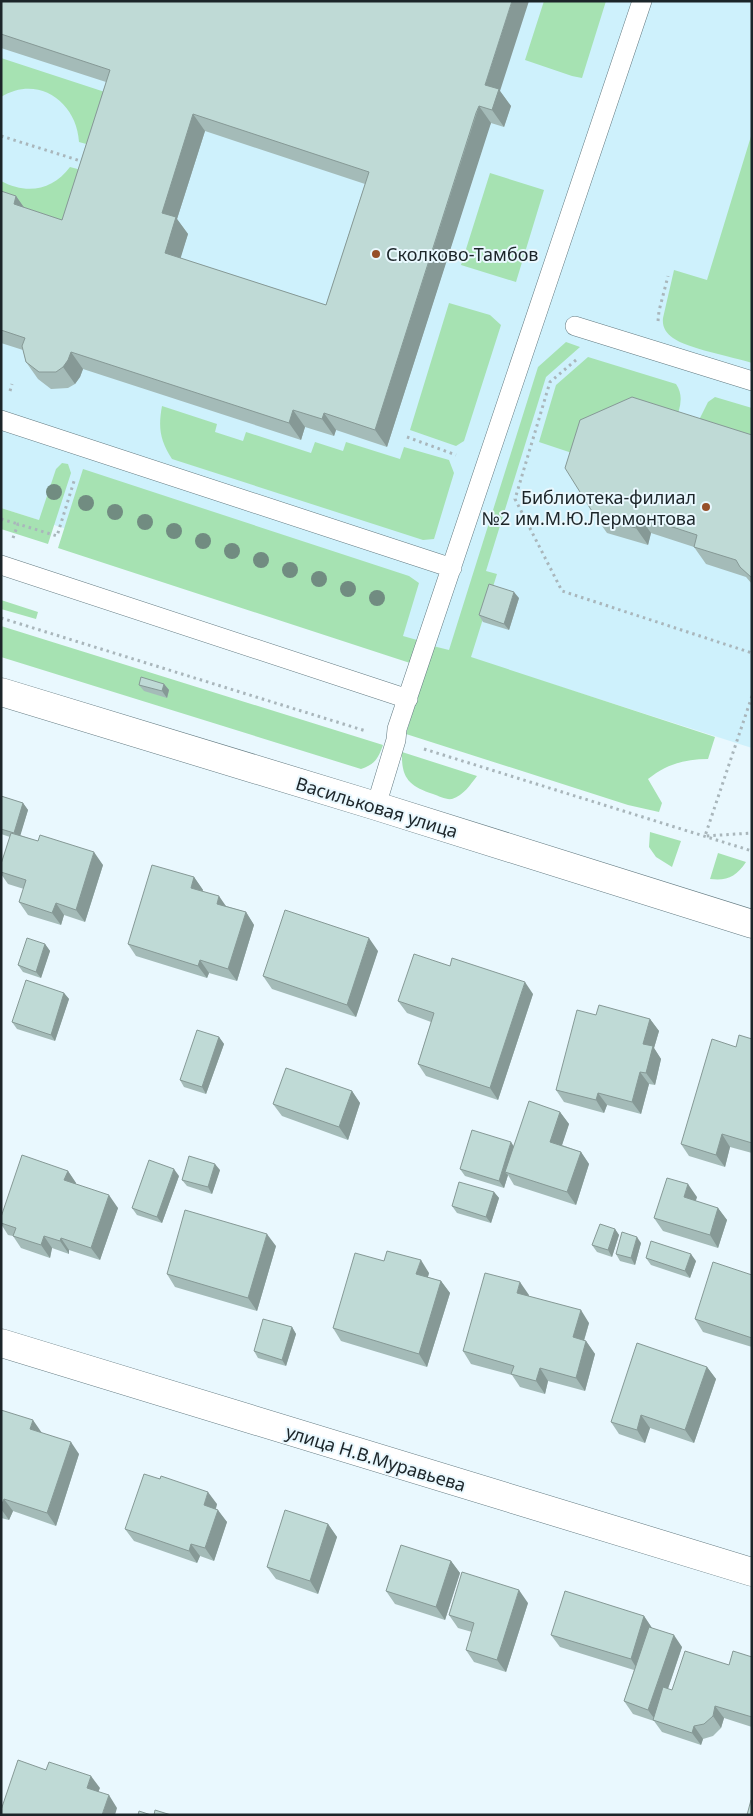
<svg xmlns="http://www.w3.org/2000/svg" width="753" height="1816" font-family="'Noto Sans',sans-serif">
<style>
.built{fill:#cef1fc}
.green{fill:#a6e2b2}
.lines{fill:none;stroke-linecap:round;stroke-linejoin:round}
.lane-casing{stroke:#637a81;stroke-width:20}
.street-casing{stroke:#637a81;stroke-width:29}
.path{stroke:#a9b6bb;stroke-width:3;stroke-dasharray:2.5 4;stroke-linecap:butt}
.lane{stroke:#fff;stroke-width:19}
.street{stroke:#fff;stroke-width:28}
.tree{fill:#718c81}
.wall{fill:#a4bbb8;fill-rule:evenodd}
.shaded-wall{fill:#869996}
.building{fill:#bfdad6;stroke:#869996;fill-rule:evenodd}
.poi-dot{fill:#964f29;stroke:#e9f8fe;stroke-width:2}
.labels{text-anchor:middle;dominant-baseline:central;stroke-width:4;stroke-linejoin:round;paint-order:stroke}
.poi-label{font-size:18px;fill:#1c2529;stroke:#e9f8fe;text-anchor:start}
.street-label{font-size:18px;fill:#1c2529;stroke:#e9f8fe}
</style>
<rect width="100%" height="100%" fill="#e9f8fe"/>
<path class="built" d="M1 1H752V748L1 508Z"/>
<path class="green" d="M544 1H606L582 78 572 76 525 60Z
M1 58 114 95 97 147 79 142C77 102 38 74 1 97Z
M752 133V363C733 357 686 348 673 338 666 333 662 327 663 318L674 270 707 280Z
M70 167 89 172 68 237 1 215V181C27 195 53 190 70 167Z
M490 173 544 190 516 282 461 265Z
M449 303 490 315 501 325 464 441 456 446 410 430Z
M566 342 580 347 546 377 486 571 497 574 471 657 715 737 708 759C685 759 667 764 648 779L662 803 659 812 628 805 406 734 433 646 449 650 538 367Z
M588 357 676 384C685 397 679 410 675 423L581 456 539 442 556 385Z
M715 397 752 408V452L698 422 708 402Z
M162 406 217 424 215 432 243 441 246 432 311 453 315 442 343 451 346 442 400 459 404 447 449 460 454 473 434 539 423 540 172 459C160 440 158 428 162 406Z
M62 463 68 464 71 473 48 544 1 529V508L39 520 56 469Z
M83 469 409 576 419 583 403 636 417 640 410 663 58 548Z
M1 600 38 612 36 619 1 609Z
M1 626 383 745C378 759 375 764 361 769L1 657Z
M402 752 477 776C470 785 464 795 452 799 446 800 439 796 433 794 409 786 401 778 402 752Z
M650 832 681 841 672 867 656 857 649 847Z
M718 853 746 862C736 877 727 881 710 879Z"/>
<g class="lines">
<defs>
<path id="lane" d="M575 326 752 381
M1 420 452 568
M1 565 408 699
M376 806 396 740 397 729 642 1"/>
<path id="street" d="M1 692 376 806 752 924
M1 1343 752 1572"/>
</defs>
<use href="#lane" class="lane-casing"/>
<use href="#street" class="street-casing"/>
<path class="path" d="M1 136 84 162
M658 321 659 311 668 276
M576 360 550 382 515 499 562 591 752 653
M10 391 12 384
M407 437 456 455
M1 519 18 524
M13 538 18 524 57 536 75 478
M1 618 366 731
M752 696 705 836 752 833
M424 749 752 851"/>
<use href="#lane" class="lane"/>
<use href="#street" class="street"/>
</g>
<g class="tree">
<circle cx="54" cy="492" r="8"/>
<circle cx="86" cy="503" r="8"/>
<circle cx="115" cy="512" r="8"/>
<circle cx="145" cy="522" r="8"/>
<circle cx="174" cy="531" r="8"/>
<circle cx="203" cy="541" r="8"/>
<circle cx="232" cy="551" r="8"/>
<circle cx="261" cy="560" r="8"/>
<circle cx="290" cy="570" r="8"/>
<circle cx="319" cy="579" r="8"/>
<circle cx="348" cy="589" r="8"/>
<circle cx="377" cy="598" r="8"/>
</g>
<path class="wall" d="M1 1 500 91 511 106 504 127 491 123 488 130 387 447 336 430 334 436 305 427 301 440 83 369 80 377 75 384 68 388 51 389 38 379 26 362 23 350 1 343V191L16 196 24 208 62 220 106 82 1 48ZM205 131 365 184 326 305 180 258 188 234 177 219Z
M752 435V584L746 577 706 564 694 547 651 533 648 545 607 533 595 516Z
M519 598 509 630 483 622 479 615Z
M164 684 169 690 167 698 144 691 139 685Z
M1 796 23 803 28 810 20 835 103 865 85 922 64 915 61 925 28 915 19 902 24 889 8 884 1 874V864L10 837 1 834Z
M194 877 203 890 202 891 226 906 246 912 254 925 237 981 209 973 207 978 136 956 128 944Z
M45 944 50 951 41 978 23 972 18 965Z
M378 951 356 1017 272 989 263 976Z
M450 966 533 994 498 1100 426 1076 418 1064 431 1022 407 1013 398 1001Z
M64 993 69 999 55 1041 17 1029 12 1022Z
M596 1015 650 1019 659 1031 654 1048 661 1059 655 1085 649 1084 641 1114 607 1105 604 1113 564 1102 556 1090Z
M219 1037 224 1044 206 1094 184 1087 180 1080Z
M752 1039V1153L730 1147 725 1167 689 1156 681 1144 736 1047Z
M352 1091 360 1103 348 1140 282 1116 273 1104Z
M560 1112 569 1124 562 1145 581 1152 589 1164 576 1205 514 1185 508 1175 504 1188 465 1176 460 1169 514 1146Z
M220 1170 212 1194 187 1186 182 1180Z
M68 1171 76 1183V1184L118 1208 100 1260 69 1250V1254L52 1248 50 1258 21 1248 13 1236 8 1235 1 1224V1217Z
M179 1176 162 1223 137 1215 132 1208Z
M494 1192 499 1198 491 1223 457 1213 452 1206Z
M697 1197 695 1201 718 1208 727 1220 718 1248 663 1231 654 1218Z
M615 1229 619 1235 612 1257 597 1252 592 1245Z
M641 1243 635 1265 620 1261 616 1254Z
M276 1246 257 1311 175 1287 167 1274Z
M646 1258 696 1261 690 1278 651 1265Z
M384 1261 429 1273 428 1277 441 1281 450 1293 427 1367 341 1341 333 1328Z
M752 1275V1347L703 1332 695 1319Z
M529 1295 528 1296 589 1323 584 1341H586L595 1354 585 1391 548 1381 545 1394 520 1387 512 1375 471 1364 463 1351Z
M292 1327 296 1334 286 1366 258 1358 254 1351Z
M707 1367 716 1379 694 1443 650 1428 645 1443 619 1434 611 1422Z
M1 1410 79 1454 56 1526 13 1511 9 1520 1 1518Z
M217 1504 216 1509 227 1522 214 1561 200 1556 197 1563 134 1541 125 1529Z
M328 1524 337 1537 318 1594 276 1579 267 1567Z
M451 1561 460 1573 445 1620 395 1604 386 1591Z
M528 1603 506 1672 474 1662 466 1650 472 1632 458 1628 449 1615Z
M644 1616 652 1628 682 1647 668 1689 672 1690 729 1665 752 1657V1727L724 1718 721 1728 713 1736 703 1739 701 1745 662 1732 654 1721 633 1714 624 1701 634 1670 560 1647 551 1635Z"/>
<path class="shaded-wall" d="M512 1H529L500 91 511 106 504 127 492 110 485 85Z
M479 106 491 123 387 447 375 430Z
M193 114 205 131 177 219 188 234 177 270 165 253 162 213Z
M16 196 28 213 14 204Z
M71 352 83 369 80 377 75 384 63 367Z
M293 410 305 427 301 440 289 423Z
M324 413 336 430 334 436 322 419Z
M639 516 651 533 648 545 636 528Z
M514 592 519 598 509 630 504 624Z
M164 684 169 690 167 698 162 691Z
M23 803 28 810 19 840 14 833Z
M94 852 103 865 85 922 76 910Z
M194 877 203 890 199 900 191 888Z
M219 896 228 909 217 904Z
M56 903 64 915 61 925 52 913Z
M246 912 254 925 237 981 228 969Z
M369 938 378 951 356 1017 347 1005Z
M45 944 50 951 41 978 36 972Z
M200 960 209 973 207 978 198 966Z
M525 982 533 994 498 1100 490 1088Z
M64 993 69 999 55 1041 51 1035Z
M650 1019 659 1031 654 1048 661 1059 655 1085 646 1073 643 1044Z
M219 1037 224 1044 206 1094 202 1087Z
M640 1072 649 1084 641 1114 632 1102Z
M352 1091 360 1103 348 1140 339 1127Z
M598 1093 607 1105 604 1113 596 1100Z
M560 1112 569 1124 559 1154 550 1142Z
M722 1134 730 1147 725 1167 716 1155Z
M511 1142 515 1148 505 1172 508 1175 504 1188 499 1181Z
M581 1152 589 1164 576 1205 567 1192Z
M215 1164 220 1170 212 1194 208 1187Z
M174 1169 179 1176 162 1223 157 1217Z
M68 1171 76 1183 73 1193 64 1180Z
M688 1184 697 1197 693 1210 684 1197Z
M494 1192 499 1198 491 1223 486 1217Z
M109 1195 118 1208 100 1260 91 1248Z
M718 1208 727 1220 718 1248 710 1235Z
M615 1229 619 1235 612 1257 608 1250Z
M267 1234 276 1246 257 1311 248 1298Z
M44 1236 52 1248 50 1258 41 1245Z
M637 1237 641 1243 635 1265 631 1258Z
M61 1238 69 1250V1254L60 1241Z
M691 1254 696 1261 690 1278 685 1271Z
M421 1260 429 1273 425 1286 416 1274Z
M441 1281 450 1293 427 1367 419 1354Z
M520 1282 529 1295 526 1305 517 1293Z
M581 1310 589 1323 581 1350 573 1337Z
M292 1327 296 1334 286 1366 282 1360Z
M586 1341 595 1354 585 1391 576 1378Z
M707 1367 716 1379 694 1443 685 1430Z
M540 1368 548 1381 545 1394 536 1381Z
M641 1415 650 1428 645 1443 637 1430Z
M33 1420 42 1433 30 1429Z
M71 1442 79 1454 56 1526 47 1513Z
M208 1492 217 1504 213 1517 204 1505Z
M4 1499 13 1511 9 1520 1 1509V1506Z
M218 1510 227 1522 214 1561 205 1548Z
M328 1524 337 1537 318 1594 310 1581Z
M191 1544 200 1556 197 1563 189 1551Z
M451 1561 460 1573 445 1620 436 1607Z
M519 1590 528 1603 506 1672 497 1660Z
M644 1616 652 1628 639 1672 631 1659Z
M674 1635 682 1647 657 1721H656L648 1710Z
M715 1706 724 1718 721 1728 713 1716Z
M694 1726 703 1739 701 1745 692 1733Z
M91 1776 100 1788 95 1800 87 1788Z
M109 1795 117 1808 115 1815H102Z"/>
<path class="building" d="M1 1H512L485 85 499 89 492 110 479 106 476 113 375 430 324 413 322 419 293 410 289 423 71 352 68 360 63 367 56 372H39L26 362 22 346 25 338 1 330V191L16 196 14 204 62 220 110 70 1 34ZM193 114 369 172 326 305 165 253 176 217 162 213Z
M632 397 752 435V578L740 567 736 560 694 547 697 535 639 516 636 528 595 516 565 468 580 420Z
M489 584 514 592 504 624 479 615Z
M141 677 164 684 162 691 139 685Z
M1 796 23 803 14 833 1 829Z
M11 833 38 841 40 835 94 852 76 910 56 903 52 913 19 902 26 880 1 872V864Z
M152 865 194 877 191 888 219 896 217 904 246 912 228 969 200 960 198 966 128 944Z
M285 910 369 938 347 1005 263 976Z
M27 938 45 944 36 972 18 965Z
M414 954 450 966 452 958 525 982 490 1088 418 1064 434 1013 398 1001Z
M26 980 64 993 51 1035 12 1022Z
M599 1005 650 1019 643 1044 653 1046 646 1073 640 1072 632 1102 598 1093 596 1100 556 1090 577 1010 596 1015Z
M197 1030 219 1037 202 1087 180 1080Z
M739 1035 752 1039V1143L722 1134 716 1155 681 1144 712 1039 736 1047Z
M286 1068 352 1091 339 1127 273 1104Z
M529 1101 560 1112 550 1142 581 1152 567 1192 505 1172Z
M472 1130 511 1142 499 1181 460 1169Z
M22 1155 68 1171 64 1180 109 1195 91 1248 61 1238 60 1241 44 1236 41 1245 13 1236 16 1228 1 1223V1217Z
M189 1156 215 1164 208 1187 182 1180Z
M149 1160 174 1169 157 1217 132 1208Z
M667 1178 688 1184 684 1197 718 1208 710 1235 654 1218Z
M459 1182 494 1192 486 1217 452 1206Z
M185 1210 267 1234 248 1298 167 1274Z
M600 1224 615 1229 608 1250 592 1245Z
M622 1232 637 1237 631 1258 616 1254Z
M651 1241 691 1254 685 1271 646 1258Z
M387 1251 421 1260 416 1274 441 1281 419 1354 333 1328 355 1253 384 1261Z
M713 1262 752 1275V1338L695 1319Z
M485 1273 520 1282 517 1293 581 1310 573 1337 586 1341 576 1378 540 1368 536 1381 511 1374 514 1366 463 1351Z
M263 1319 292 1327 282 1360 254 1351Z
M637 1343 707 1367 685 1430 641 1415 637 1430 611 1422Z
M1 1410 33 1420 30 1429 71 1442 47 1513 4 1499 1 1506Z
M144 1474 160 1479 161 1476 208 1492 204 1505 218 1510 205 1548 191 1544 189 1551 125 1529Z
M285 1510 328 1524 310 1581 267 1567Z
M401 1545 451 1561 436 1607 386 1591Z
M462 1572 519 1590 497 1660 466 1650 474 1623 449 1615Z
M565 1591 644 1616 631 1659 551 1635Z
M649 1627 674 1635 648 1710 624 1701Z
M685 1651 729 1665 733 1651 752 1657V1717L715 1706 713 1716 704 1724 694 1726 692 1733 653 1720 663 1687 672 1690Z
M18 1760 46 1770 49 1762 91 1776 87 1788 109 1795 102 1815H4L1 1814V1810Z
M751 1800 752 1815H747Z
M155 1810 171 1815H154Z
M139 1811 151 1815H138Z"/>
<g class="poi-dot">
<circle cx="376" cy="254" r="5"/>
<circle cx="706" cy="507" r="5"/>
</g>
<g class="labels">
<g class="poi-label">
<text x="386" y="254">Сколково-Тамбов</text>
<text x="696" y="497" text-anchor="end">Библиотека-филиал<tspan x="696" dy="21">№2 им.М.Ю.Лермонтова</tspan></text>
</g>
<g class="street-label">
<text transform="translate(377 807) rotate(17)">Васильковая улица</text>
<text transform="translate(376 1458) rotate(17)">улица Н.В.Муравьева</text>
</g>
</g>
<rect width="753" height="1816" fill="none" stroke="#1c2529" stroke-width="5"/>
</svg>
